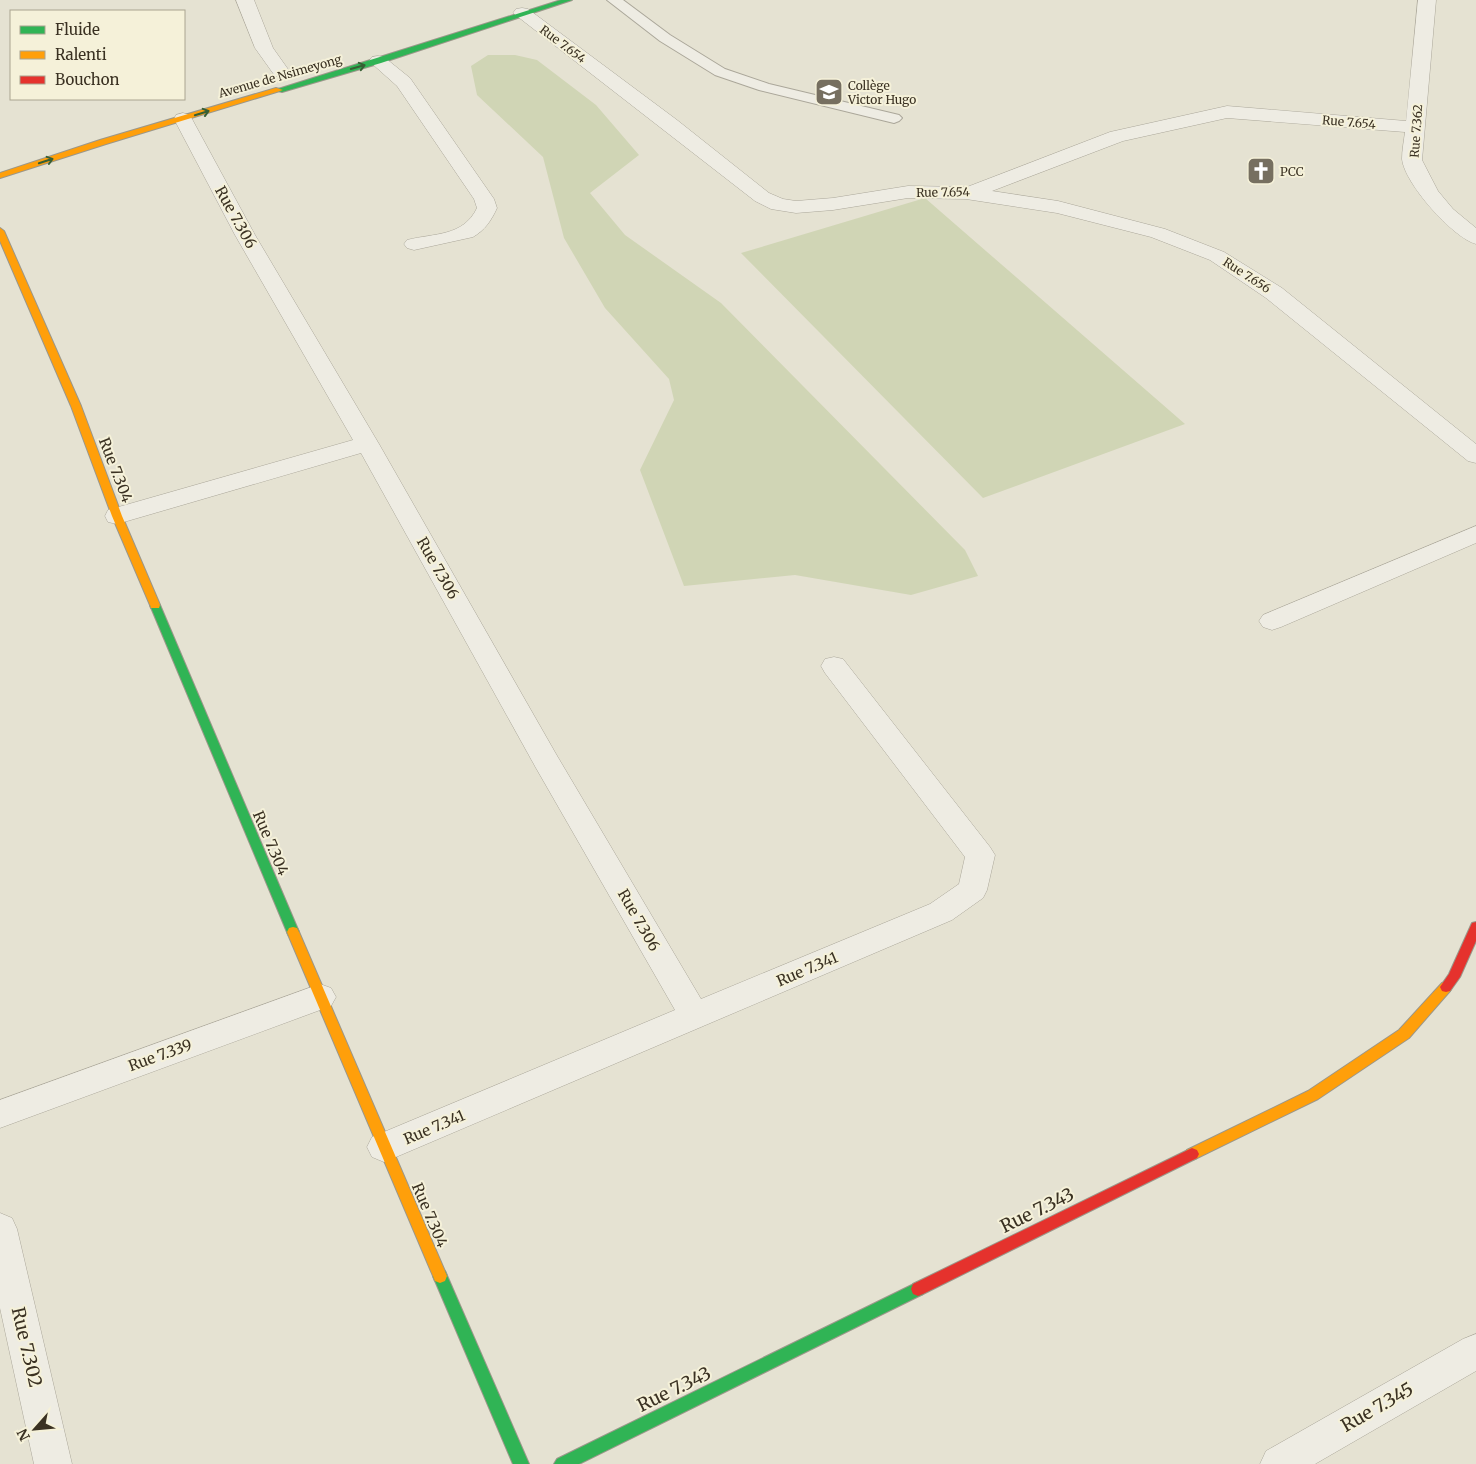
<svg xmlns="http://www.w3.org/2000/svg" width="1476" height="1464" font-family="Merriweather,serif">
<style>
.green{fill:#d0d5b5}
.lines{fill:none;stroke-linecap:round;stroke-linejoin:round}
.lane-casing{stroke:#aba79a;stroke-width:2}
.street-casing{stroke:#aba79a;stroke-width:1}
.fast-casing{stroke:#9b978a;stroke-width:2}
.slow-casing{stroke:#9b978a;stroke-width:2}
.jam-casing{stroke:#9b978a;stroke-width:2}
.lane{fill:#eeece3;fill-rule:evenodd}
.street{fill:#eeece3;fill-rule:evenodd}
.fast{fill:#30b455;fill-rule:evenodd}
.slow{fill:#ff9f0a;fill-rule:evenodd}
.jam{fill:#e5322d;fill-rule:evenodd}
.oneway{stroke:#365f34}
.labels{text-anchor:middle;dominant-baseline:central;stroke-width:4;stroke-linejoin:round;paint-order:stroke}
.far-street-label{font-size:12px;fill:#3a3122;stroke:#f5f1d9}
.far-poi-label{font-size:12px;fill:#3a3122;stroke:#f5f1d9;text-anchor:start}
.street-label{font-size:15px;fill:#3a3122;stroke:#f5f1d9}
.near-street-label{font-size:18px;fill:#3a3122;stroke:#f5f1d9}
</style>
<rect width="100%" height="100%" fill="#e5e2d2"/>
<path class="green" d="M488 55H515L537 60 596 105 639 155 590 193 625 235 721 303 965 550 978 576 911 595 795 575 684 586 640 470 674 400 669 379 605 308 564 238 543 157 477 95 471 66Z
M925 198 1185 424 983 498 741 253Z"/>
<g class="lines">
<defs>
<path id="lane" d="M607 0H623L670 35 725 69 769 84 899 115 902 118 899 121 894 123 759 90 715 75 660 41Z"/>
<path id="street" d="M236 0H254L273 48 290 72 287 76 281 77 275 76 255 48Z
M1418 0H1436L1422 160 1438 191 1453 209 1476 228V244C1453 238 1404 183 1402 159 1402 150 1404 140 1405 132L1227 118 1123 141 992 191 1058 201 1165 229 1224 252 1282 288 1476 444V463L1468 461 1266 298 1210 260 1151 237 1057 213 966 199 908 198 833 210 796 213 771 209 755 201 513 13 516 9 522 8 528 9 677 120 769 193 783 199 796 201 833 198 908 186 967 187 1110 132 1227 106 1406 121Z
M378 56 384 57 410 78 494 199 497 208C491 221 485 230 473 237L414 250 407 248 404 244 407 240C434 233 463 237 477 208L474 199 397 86 369 61 372 57Z
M183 113 190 115 192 119 255 235 379 444 556 754 701 999 930 904 959 884 965 857 825 673 821 666 825 659 834 657 843 659 990 847 995 855 987 890 983 898 952 920 396 1157 384 1162 372 1157 367 1147 372 1137 675 1010 536 768 361 453 117 524 108 522 105 516 108 510 353 440 235 235 174 119 176 115Z
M1476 526V543L1281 627 1272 630 1263 627 1259 621 1263 615Z
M320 984 331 988 336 997 331 1006 0 1128V1100Z
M0 1213 12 1218 17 1229 72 1464H34L0 1308Z
M1476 1334V1371L1315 1464H1260L1266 1451 1463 1339Z"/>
<path id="fast" d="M561 0H572L381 63 282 92 275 90Z
M155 601 160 605 299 932 297 936 293 937 289 936 287 932 150 605Z
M440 1269 445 1271 529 1464H513L433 1276 435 1271Z
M918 1282 923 1284 925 1289 923 1294 579 1464H554L557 1459Z"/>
<path id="slow" d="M276 88 283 90 106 144 0 178V173L100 140Z
M0 228 4 231 81 406 122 516 160 605 159 608H151L150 605 112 516 71 406 0 241Z
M293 927 297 928 299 932 447 1276 445 1281 440 1283 435 1281 433 1276 287 932 289 928Z
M1446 982 1450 983 1452 987 1450 991 1409 1038 1318 1099 1197 1158 1192 1160 1187 1158 1185 1154 1187 1150 1308 1091 1399 1030 1442 983Z"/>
<path id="jam" d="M1476 922V941L1460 977 1450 991 1446 992 1442 991 1440 987 1449 974 1472 923Z
M1192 1148 1197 1150 1199 1154 1197 1158 923 1294 918 1296 913 1294 911 1289 913 1284Z"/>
</defs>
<use href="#lane" class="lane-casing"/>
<use href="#street" class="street-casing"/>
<use href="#fast" class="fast-casing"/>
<use href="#slow" class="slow-casing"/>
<use href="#jam" class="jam-casing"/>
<use href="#lane" class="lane"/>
<use href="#street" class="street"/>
<use href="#fast" class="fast"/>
<use href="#slow" class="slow"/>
<use href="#jam" class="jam"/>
</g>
<defs><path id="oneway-shaft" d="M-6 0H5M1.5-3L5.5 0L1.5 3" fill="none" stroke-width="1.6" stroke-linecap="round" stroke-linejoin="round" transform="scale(1.25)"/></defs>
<g class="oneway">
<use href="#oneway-shaft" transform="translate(358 67) rotate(-16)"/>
<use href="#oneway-shaft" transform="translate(202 113) rotate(-17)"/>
<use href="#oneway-shaft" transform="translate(46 161) rotate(-18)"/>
</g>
<defs>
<symbol id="school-square" viewBox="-11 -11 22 22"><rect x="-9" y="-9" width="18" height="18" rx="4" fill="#766f60" stroke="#f5f1d9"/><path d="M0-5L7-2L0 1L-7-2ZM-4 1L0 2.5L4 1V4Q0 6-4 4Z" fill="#fff"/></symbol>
<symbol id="church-square" viewBox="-11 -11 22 22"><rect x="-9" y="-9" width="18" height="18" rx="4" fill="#766f60" stroke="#f5f1d9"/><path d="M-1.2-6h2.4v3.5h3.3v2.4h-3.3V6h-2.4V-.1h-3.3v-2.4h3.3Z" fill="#fff"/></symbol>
</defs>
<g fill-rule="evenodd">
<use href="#school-square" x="813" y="76" width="32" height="32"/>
<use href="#church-square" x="1245" y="155" width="32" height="32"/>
</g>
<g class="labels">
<g class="far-street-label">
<text transform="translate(563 44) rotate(37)">Rue 7.654</text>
<text transform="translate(280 76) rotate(-16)">Avenue de Nsimeyong</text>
<text transform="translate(1349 122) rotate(5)">Rue 7.654</text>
<text transform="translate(1416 131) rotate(-86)">Rue 7.362</text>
<text transform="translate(943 192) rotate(-1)">Rue 7.654</text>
<text transform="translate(1247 275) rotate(33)">Rue 7.656</text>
</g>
<g class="far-poi-label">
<text x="848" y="85">Collège<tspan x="848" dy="14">Victor Hugo</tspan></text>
<text x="1280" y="171">PCC</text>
</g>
<g class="street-label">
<text transform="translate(236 217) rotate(61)">Rue 7.306</text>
<text transform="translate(116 470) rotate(69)">Rue 7.304</text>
<text transform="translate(438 568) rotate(60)">Rue 7.306</text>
<text transform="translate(271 843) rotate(67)">Rue 7.304</text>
<text transform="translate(639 920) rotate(60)">Rue 7.306</text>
<text transform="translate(807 969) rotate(-23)">Rue 7.341</text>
<text transform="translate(160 1055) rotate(-20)">Rue 7.339</text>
<text transform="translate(434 1127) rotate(-23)">Rue 7.341</text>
<text transform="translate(430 1215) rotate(67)">Rue 7.304</text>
</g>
<g class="near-street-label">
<text transform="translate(1037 1210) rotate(-26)">Rue 7.343</text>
<text transform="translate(27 1347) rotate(77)">Rue 7.302</text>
<text transform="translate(674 1389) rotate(-26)">Rue 7.343</text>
<text transform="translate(1377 1407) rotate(-30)">Rue 7.345</text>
</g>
</g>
<rect x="10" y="10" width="175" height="90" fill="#f5f1d9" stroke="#aaa490"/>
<rect x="20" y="26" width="25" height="8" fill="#30b455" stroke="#aaa490"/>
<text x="55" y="35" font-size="15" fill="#3a3122">Fluide</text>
<rect x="20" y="51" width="25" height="8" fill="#ff9f0a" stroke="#aaa490"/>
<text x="55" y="60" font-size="15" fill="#3a3122">Ralenti</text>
<rect x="20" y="76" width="25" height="8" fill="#e5322d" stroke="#aaa490"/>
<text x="55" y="85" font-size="15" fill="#3a3122">Bouchon</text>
<g transform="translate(35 1429) rotate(243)" stroke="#f5f1d9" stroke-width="4" paint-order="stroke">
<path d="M0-4L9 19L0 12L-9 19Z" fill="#3a3122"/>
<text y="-8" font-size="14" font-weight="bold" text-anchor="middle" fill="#3a3122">N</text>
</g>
</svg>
